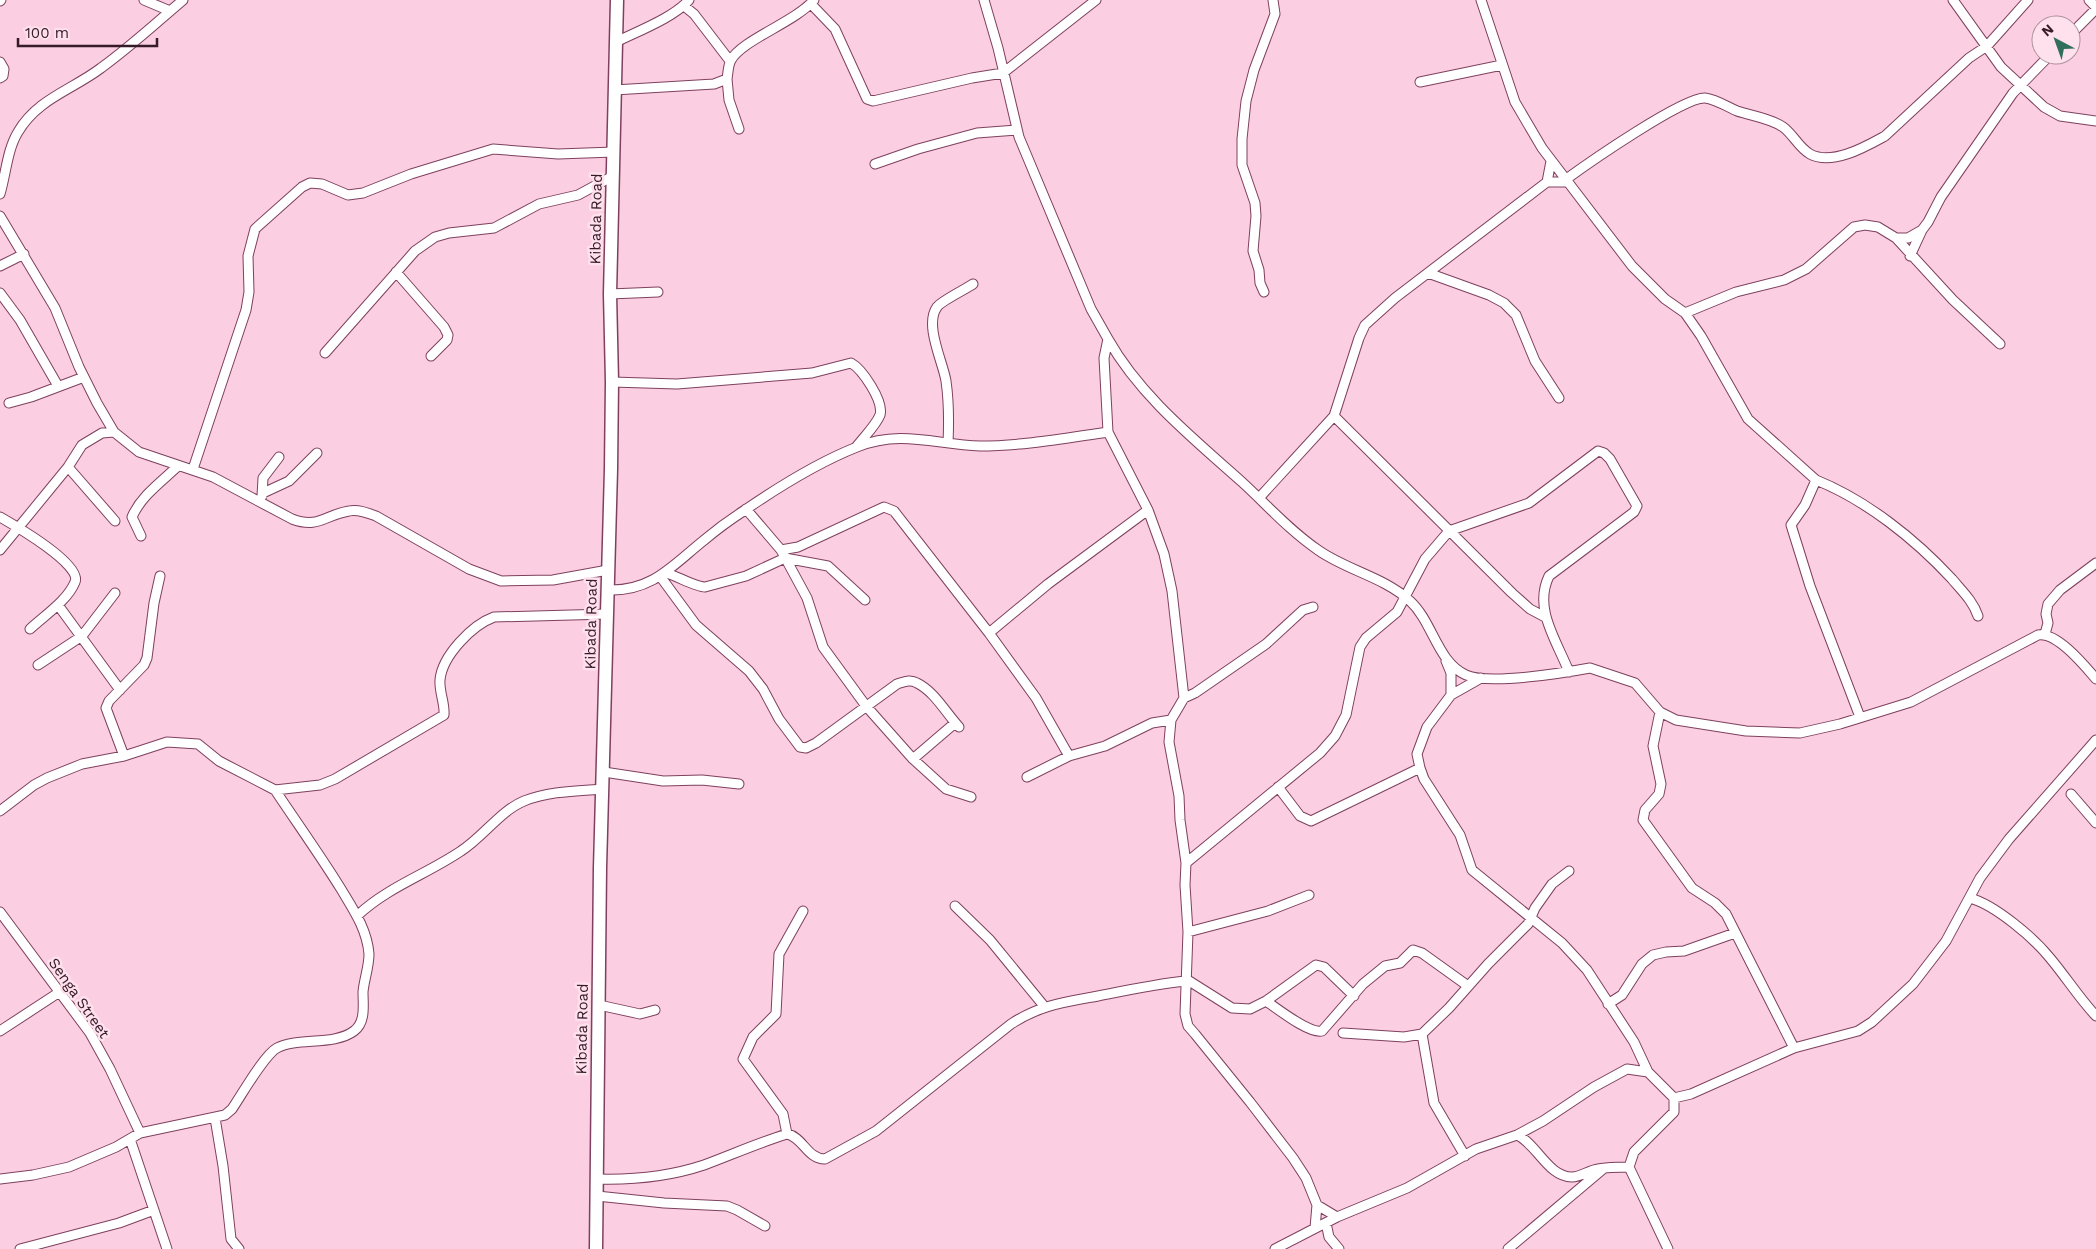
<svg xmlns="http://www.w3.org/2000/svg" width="2096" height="1249" font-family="'Work Sans',sans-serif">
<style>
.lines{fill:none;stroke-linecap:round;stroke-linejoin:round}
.minor-casing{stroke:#7e405e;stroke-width:11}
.secondary-casing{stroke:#7e405e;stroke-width:15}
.minor{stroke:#fff;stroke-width:9}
.secondary{stroke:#fff;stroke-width:12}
.labels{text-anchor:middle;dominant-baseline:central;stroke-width:5;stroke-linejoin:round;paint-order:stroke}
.street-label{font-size:15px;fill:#351a27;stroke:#ffe0ed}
</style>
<rect width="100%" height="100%" fill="#fbcee1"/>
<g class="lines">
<defs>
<path id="minor" d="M144 0 170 11
M984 0 998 48 1019 137 1091 309 1108 339 1104 358 1108 432
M1481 0 1515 102 1542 148 1632 266 1665 299 1685 313 1701 336 1748 419 1816 480 1805 505 1791 525 1810 586 1860 717
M1953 0 2001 67 2044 107 2060 116 2096 121
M2089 0 2096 7
M0 1 1 0
M811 4 835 29 867 99 873 101 972 78 1003 73 1096 0
M684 6 694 14 730 61
M2071 34 2096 9
M616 42C638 31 673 18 689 0
M0 62 4 69 3 76 0 78
M727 79 729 100 739 129
M1420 82 1502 65
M614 90 714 84 727 79C728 74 728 65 731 60 742 40 795 22 814 0
M875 164 918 149 977 133 1017 130
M1565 180C1587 164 1683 97 1705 98 1715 99 1728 107 1737 111 1752 116 1770 118 1783 127 1793 134 1799 148 1810 154 1832 166 1865 147 1885 136L1969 58 1987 46 2028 0
M1547 182H1567
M0 194C6 174 7 150 18 132 37 99 72 90 101 68 130 47 156 23 183 0
M0 216 55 308 79 367 97 403 114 432 139 452 213 477 292 519C319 529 324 515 349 511 358 509 368 513 376 516L469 569 501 581 553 580 608 570
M1896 238 1953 300 2000 344
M1910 256 1922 230
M0 266 24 254
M396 272 444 327 448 335 447 340 431 356
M1428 273 1489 295 1504 303 1516 315 1535 361 1559 398
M1264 292 1260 283 1259 270 1253 251 1256 216 1255 203 1242 165V139L1246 101 1254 70 1275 14 1273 0
M0 293 20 320 58 386
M610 294 658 292
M1685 313 1736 292 1784 280 1806 269 1854 227 1865 225 1878 227 1896 238H1908L1922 230 1928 222 1941 197 2013 93 2050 55
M1108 339C1140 396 1194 439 1242 482 1267 505 1289 530 1318 550 1346 570 1384 577 1410 601 1433 622 1437 662 1466 675 1489 685 1563 673 1590 668L1635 683 1660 712 1676 720 1746 731 1800 733 1840 724 1911 702 2038 635C2057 632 2084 665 2096 679
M325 353 415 251 435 237 449 233 494 228 539 204 578 195 613 176
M612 382 677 384 812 373 851 363C862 369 884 401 880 415 876 425 864 437 857 446
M9 403 31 397 84 377
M1334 416 1512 593 1530 609 1545 617
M948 443C949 422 949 402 946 381 943 362 924 325 937 307 941 301 966 289 973 284
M68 467 115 521
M193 469 246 310 249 292 248 256 255 229 302 187 310 183 322 184 348 195 363 193 411 174 493 149 558 154 614 152
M1816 480C1866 500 1915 539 1952 579 1962 591 1973 601 1978 616
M263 493 289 481 317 453
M262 496 263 478 279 457
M1259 498 1334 416 1359 338 1365 325 1395 298 1547 182 1551 161
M746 509 781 550 798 547 884 507 894 511 989 633 1036 698 1069 756 1105 746 1152 723 1171 720
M0 517C14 525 83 565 75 582 68 600 44 616 30 629
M141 536 132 517C141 496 161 482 178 466
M0 550 68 467 82 445 102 433 114 432
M781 550 807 598 823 647 866 706 913 759 946 789 971 797
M666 573C677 576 696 587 705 587L746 576 785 558 828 566 865 600
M660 576 696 625 749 671 763 689 779 719 800 747 806 748 816 743 897 684C904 682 910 679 917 683 934 691 946 713 959 727
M609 590C652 591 672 566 703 541 716 530 731 519 745 510 780 486 819 462 857 447 901 429 937 445 980 446 1023 446 1066 438 1108 432L1148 510 1164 554 1172 591 1184 698 1171 720 1169 742 1179 796 1180 820 1186 863 1185 885 1188 932 1185 1014 1188 1026 1195 1034 1250 1102 1293 1158 1306 1178 1317 1205 1315 1228
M58 605 120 690
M989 633 1048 584 1148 510
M2045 634 2048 623 2046 614 2048 604 2060 590 2096 563
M1446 661 1451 673V695L1427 727 1417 754 1420 768 1424 779 1460 835 1472 870 1562 943 1587 970 1634 1042 1648 1072
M38 665 82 636 115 593
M1451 695 1481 678
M1184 698 1195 693 1266 644 1303 610 1313 607
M1660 712 1653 746 1661 784 1659 794 1645 810 1643 820 1692 888 1715 903 1726 914 1794 1048
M124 756 106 708 109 701 144 665 147 658 154 603 160 576
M913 759 955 723
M604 772 663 781 702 780 739 784
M1027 777 1069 756
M1278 787 1300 816 1311 821 1420 768
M2071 794 2096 823
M0 811 34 785 47 778 82 764 124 756 167 742 198 744 219 761 275 790 320 785 335 779 444 715C445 703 439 692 440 680 442 656 472 625 494 617L608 614
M1186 863 1320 753 1335 736 1346 715 1360 647 1366 638 1397 612 1425 559 1449 531 1529 503 1598 451 1604 453 1610 459 1637 506 1634 512 1549 576C1533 609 1557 641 1569 672
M1970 898C1995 905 2033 937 2050 958 2066 977 2079 998 2096 1016
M955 906 990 940 1044 1006
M0 912 90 1033 110 1069 140 1133
M358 915C388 887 427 874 461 851 483 837 500 811 524 801 549 791 577 791 603 789
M1188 932 1268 911 1309 895
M1186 979 1232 1008 1250 1009 1266 1001 1316 965 1324 967 1354 996
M1266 1001C1278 1009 1309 1034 1322 1031L1363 984 1385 966 1400 963 1413 950 1422 953 1468 986
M1608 1004 1622 995 1642 964 1653 955 1666 952 1684 951 1735 933
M599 1005 640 1014 655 1010
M0 1031 58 993
M1343 1033 1404 1037 1422 1034
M215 1118 223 1166 231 1239 239 1249
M787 1134 783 1114 743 1059 753 1037 776 1014 779 954 803 911
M1517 1135C1537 1144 1548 1177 1572 1177 1581 1177 1589 1170 1598 1169 1608 1167 1619 1167 1629 1167
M130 1139 167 1249
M1465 1156 1434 1103 1422 1034 1449 1008 1488 964 1528 924 1535 908 1552 884 1569 871
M0 1179 33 1175 69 1167 116 1147 140 1133 225 1115 232 1109C241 1096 264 1055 277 1048 297 1037 334 1046 354 1031 366 1022 363 1005 363 992 364 980 369 967 369 954 367 929 353 909 341 889 320 855 297 823 275 790
M597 1179C632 1180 671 1176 704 1165 731 1155 758 1143 787 1134 803 1137 807 1159 825 1159L876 1131 1011 1024C1040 1005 1065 1002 1098 996 1128 990 1156 984 1186 981
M597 1196 664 1203 727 1206 737 1210 765 1226
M1317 1205 1337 1217
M1326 1223 1329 1237 1339 1249
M20 1249 119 1223 154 1210
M1275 1249 1337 1217 1407 1188 1476 1149 1517 1135 1543 1121 1594 1087 1627 1069 1648 1072 1674 1098 1691 1094 1794 1048 1858 1031 1872 1022 1913 984 1946 941 1980 878 2009 839 2096 740
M1508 1249 1603 1169
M1668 1249 1629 1167 1634 1152 1674 1112V1098"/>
<path id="secondary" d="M596 1249 600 868 611 469 612 382 610 294 617 0"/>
</defs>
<use href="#minor" class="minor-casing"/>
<use href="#secondary" class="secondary-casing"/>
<use href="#minor" class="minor"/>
<use href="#secondary" class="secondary"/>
</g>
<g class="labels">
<g class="street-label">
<text transform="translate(596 219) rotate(-89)">Kibada Road</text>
<text transform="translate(591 624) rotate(-89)">Kibada Road</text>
<text transform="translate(79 998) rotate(55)">Senga Street</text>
<text transform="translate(582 1029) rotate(-89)">Kibada Road</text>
</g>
</g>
<g transform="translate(2056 40) rotate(319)"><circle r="24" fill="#ffe0ed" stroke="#ae919e"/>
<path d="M0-4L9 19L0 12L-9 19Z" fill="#316f5d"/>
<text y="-8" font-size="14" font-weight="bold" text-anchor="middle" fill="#351a27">N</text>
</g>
<path d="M18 38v8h139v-8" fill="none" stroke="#351a27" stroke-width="2.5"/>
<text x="25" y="38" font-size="15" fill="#351a27" stroke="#ffe0ed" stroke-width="4" paint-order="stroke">100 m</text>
</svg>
